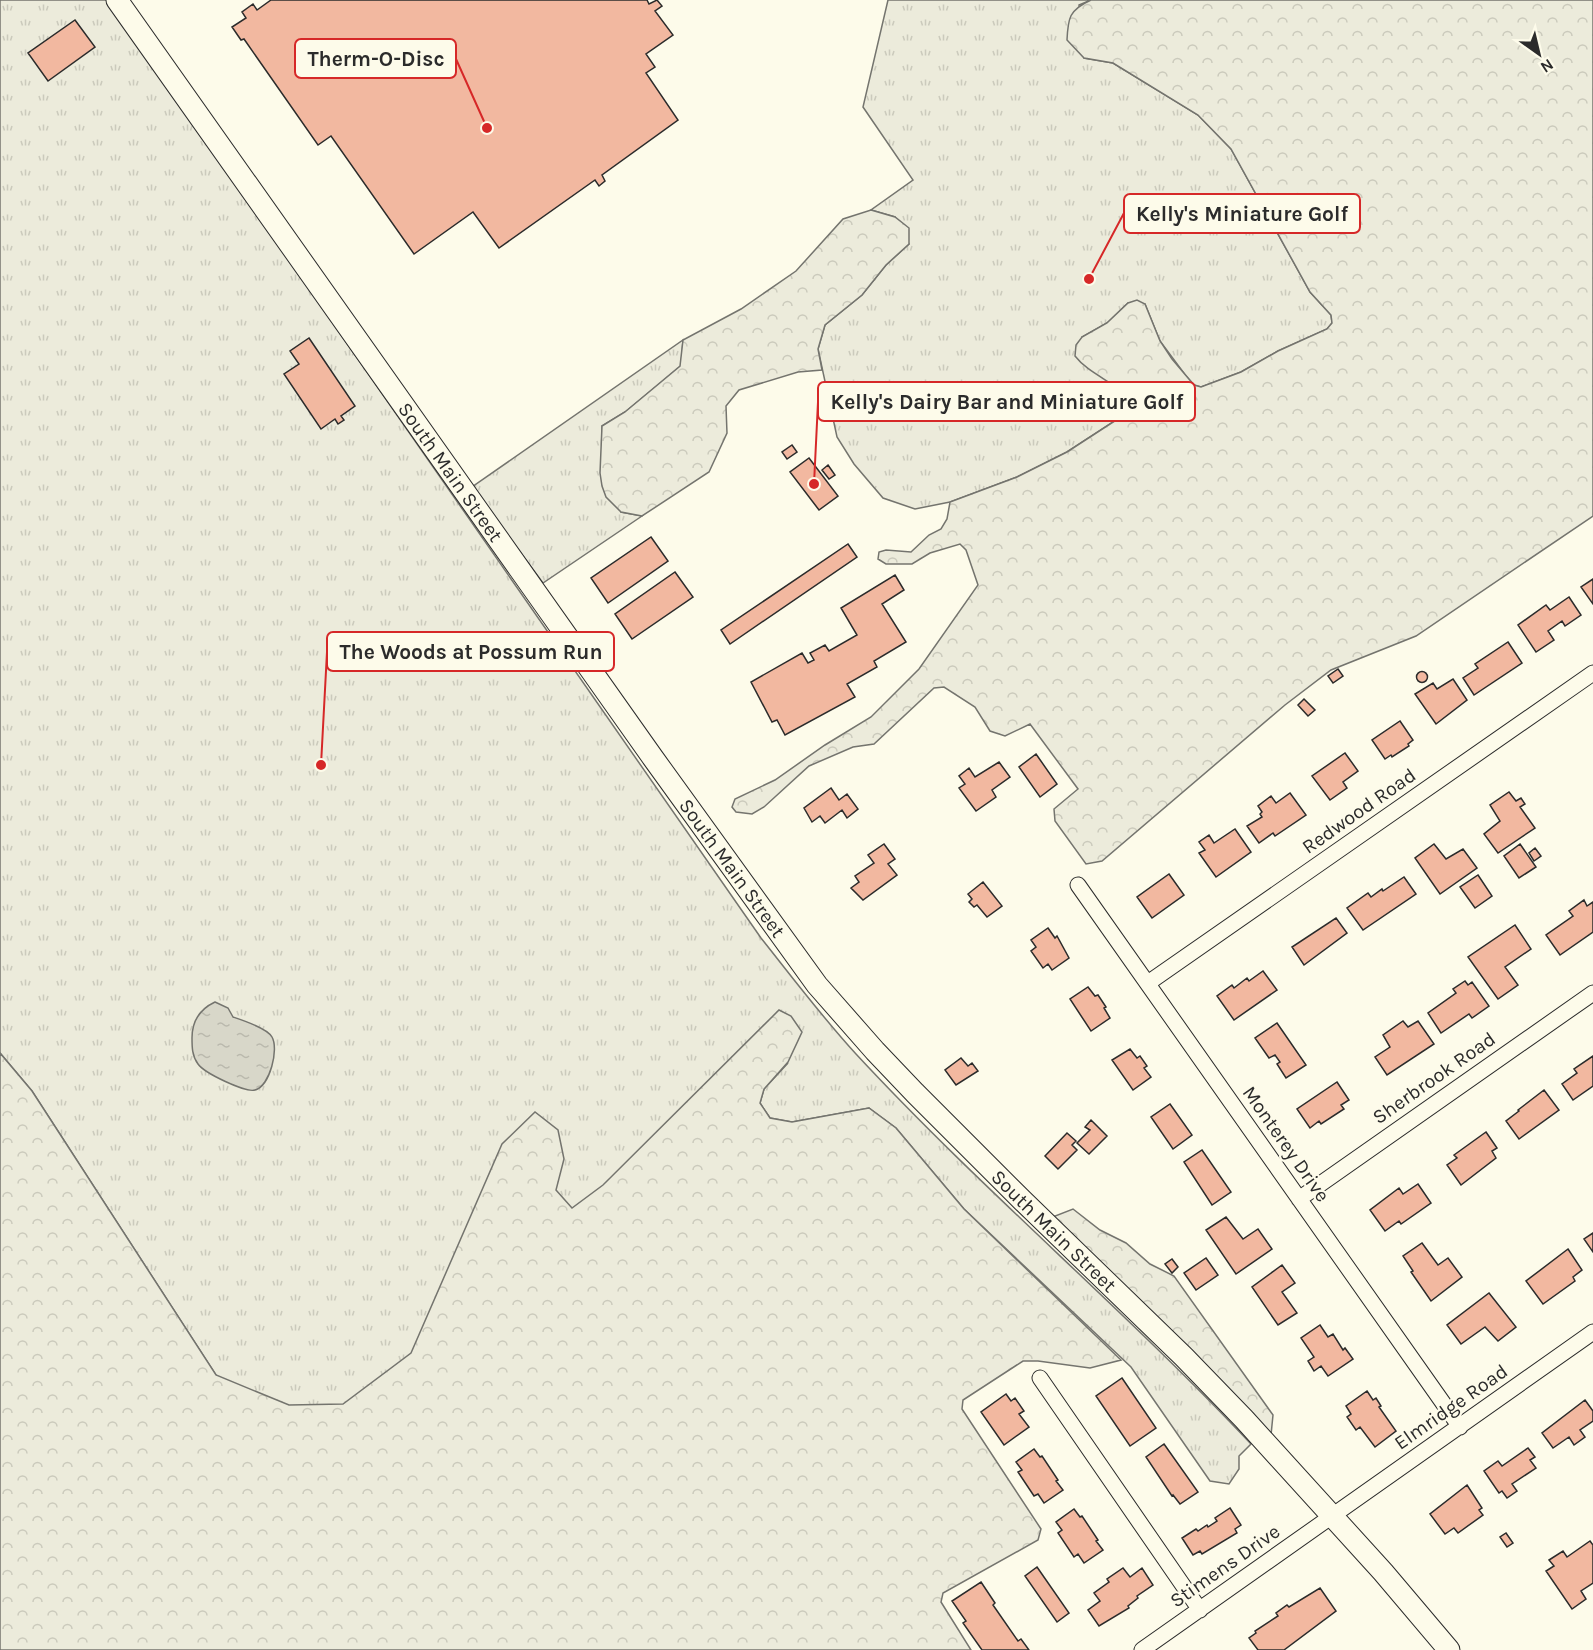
<svg xmlns="http://www.w3.org/2000/svg" width="1593" height="1650" font-family="Karla,sans-serif">
<style>
.grass{fill:url(#grass-tufts);stroke:#74746e;stroke-width:1.5}
.forest{fill:url(#forest-crowns);stroke:#74746e;stroke-width:1.5}
.water{fill:url(#water-ripples);stroke:#74746e;stroke-width:1.5}
.building{fill:#f2b8a0;stroke:#2b2b2b;stroke-width:1.5}
.lines{fill:none;stroke-linecap:round;stroke-linejoin:round}
.street-casing{stroke:#2b2b2b;stroke-width:17}
.secondary-casing{stroke:#2b2b2b;stroke-width:23}
.street{stroke:#fdfbea;stroke-width:15}
.secondary{stroke:#fdfbea;stroke-width:21}
.labels{text-anchor:middle;dominant-baseline:central;stroke-width:4.5;stroke-linejoin:round;paint-order:stroke}
.street-label{font-size:20px;fill:#2b2b2b;stroke:#fdfbea}
.leader{fill:none;stroke:#d62828;stroke-width:2}
.callout-dot{fill:#d62828;stroke:#fdfbea;stroke-width:2}
.callout{fill:#fdfbea;stroke:#d62828;stroke-width:2}
.callout-label{font-size:21px;text-anchor:middle;font-weight:bold;fill:#2b2b2b}
</style>
<defs>
<pattern id="grass-tufts" width="24" height="20" patternUnits="userSpaceOnUse" patternTransform="scale(1.5)"><rect width="24" height="20" fill="#ecebdb"/><path d="M3 7l-1-3M5 7V3M7 7l1-3M15 17l-1-3M17 17v-4M19 17l1-3" fill="none" stroke="#cbcabc"/></pattern>
<pattern id="forest-crowns" width="20" height="18" patternUnits="userSpaceOnUse" patternTransform="scale(1.5)"><rect width="20" height="18" fill="#ecebdb"/><path d="M2 6a3 3 0 1 1 6 0M12 15a3 3 0 1 1 6 0" fill="none" stroke="#cbcabc"/></pattern>
<pattern id="water-ripples" width="26" height="14" patternUnits="userSpaceOnUse" patternTransform="scale(1.5)"><rect width="26" height="14" fill="#d8d7c9"/><path d="M2 4q2-2 4 0t4 0M15 11q2-2 4 0t4 0" fill="none" stroke="#bab9ad"/></pattern>
</defs>
<rect width="100%" height="100%" fill="#fdfbea"/>
<path class="grass" d="M0 0H108L761 938C792 977 822 1017 856 1054 982 1190 1124 1309 1251 1444L1239 1456V1469L1229 1484 1210 1481 1131 1367 964 1209 896 1128 869 1108 792 1122 770 1118 760 1103 764 1089 788 1063 384 1435 249 1426 32 1091 0 1053Z
M888 0H1091L1079 5 1084 58 1113 63 1198 115 1231 149 1310 292 1331 315 1332 323 1327 329 1278 351 1241 372 1201 387 1194 385 1186 376 1160 341 1145 304 1128 303 1107 323 1082 337 1117 386 1127 396V413L1067 452 1017 477 950 502 915 509 883 498 854 464 837 437 818 349 825 325 862 295 886 265 909 244 895 217 871 210 913 180 863 107Z
M683 340 681 366 625 412 602 426V449L621 512 642 516 543 583 472 487Z"/>
<path class="forest" d="M1091 0H1593V516L1416 636 1331 670 1285 705 1102 861 1086 864 1055 821 1054 809 1078 789 1030 724 1005 736 990 731 975 707 944 687 934 688 874 744 853 747 809 766 764 807 752 814 736 812 732 807 735 799 775 780 825 745 871 717 919 669 978 585 966 550 960 544 930 553 912 564H886L878 559 879 552 886 550 911 552 929 535 941 529 947 519 950 502 1017 477 1067 452 1127 413V396C1112 381 1088 373 1075 356L1076 345 1082 337 1107 323 1128 303 1137 300 1145 304 1160 341 1172 359 1194 385 1201 387 1241 372 1278 351 1327 329 1332 323 1331 315 1310 292 1231 149 1198 115 1113 63 1084 58 1067 40C1068 18 1069 10 1091 0Z
M871 210 895 217 909 228V244L886 265 862 295 825 325 818 349 822 370 798 372 739 390 726 406 727 433 709 472 642 516 621 512 606 497 602 486 600 473 602 426 625 412 680 366 683 340 741 309 796 271 843 219Z
M779 1010 791 1016 802 1032 788 1062 764 1089 760 1103 770 1118 792 1122 869 1108 896 1128 964 1209 1121 1360 1090 1368 1038 1361H1023L963 1400 962 1409 1041 1529 1038 1540 943 1593 941 1602 971 1650H0V1053L32 1091 216 1375 289 1405 343 1404 411 1353 502 1144 535 1112 558 1130 564 1159 556 1190 572 1208 603 1185Z
M1073 1209 1100 1230 1126 1243 1150 1264 1174 1276 1273 1415 1271 1435 1050 1218Z"/>
<path class="water" d="M215 1002 228 1008 233 1017C242 1020 267 1028 272 1037 279 1049 270 1086 255 1090 246 1093 204 1073 198 1064 192 1056 192 1047 192 1038 192 1020 200 1009 215 1002Z"/>
<path class="building" d="M271 0H647L649 4 657 0 662 6 655 11 673 35 646 54 655 67 646 73 678 120 602 175 605 181 599 186 595 180 499 248 473 212 414 254 331 136 318 145 244 39 241 40 232 27 246 18 242 12 253 4 257 10Z
M75 20 95 47 48 81 28 53Z
M309 338 355 406 341 416 344 420 338 424 335 419 321 429 284 374 299 364 290 351Z
M792 445 797 452 787 459 782 452Z
M809 458 838 496 819 510 790 472Z
M828 465 835 475 829 479 822 470Z
M651 537 668 561 608 603 591 578Z
M848 544 857 557 730 644 721 630Z
M675 572 693 597 632 639 615 614Z
M895 575 904 590 882 604 906 642 874 661 877 667 847 684 855 697 785 735 777 720 772 722 751 682 802 653 808 663 814 660 810 653 825 645 829 651 857 635 841 608Z
M1593 579V604L1581 587Z
M1569 597 1581 615 1565 626 1562 621 1548 631 1554 640 1536 652 1518 625 1546 605 1550 610Z
M1508 642 1522 663 1474 695 1463 678 1478 668 1475 664Z
M1338 669 1343 676 1333 683 1328 676Z
M1416.5 677a5.5 5.5 0 1 1 11 0a5.5 5.5 0 1 1-11 0Z
M1453 679 1467 700 1436 724 1415 694 1433 683 1437 689Z
M1304 699 1315 710 1308 716 1298 705Z
M1400 721 1413 740 1408 744 1409 746 1392 757 1391 755 1385 759 1372 740Z
M1345 753 1358 771 1343 782 1347 788 1330 800 1312 776Z
M1036 754 1057 784 1040 797 1019 767Z
M999 762 1010 777 992 790 996 797 976 811 959 788 965 784 959 776 969 768 975 777Z
M831 788 839 800 847 794 858 809 847 818 842 810 825 823 820 816 812 822 804 808Z
M1509 792 1516 801 1521 798 1525 804 1520 807 1535 828 1498 853 1484 834 1500 821 1490 805Z
M1290 793 1306 815 1275 836 1273 833 1259 843 1247 826 1262 817 1260 814 1262 812 1258 806 1271 796 1276 803Z
M1235 829 1251 852 1216 877 1199 853 1205 850 1199 842 1209 835 1214 843Z
M884 844 895 859 888 864 897 875 863 900 851 888 859 882 855 876 874 863 868 855Z
M1434 844 1446 859 1463 849 1477 868 1440 894 1415 858Z
M1520 844 1536 867 1519 878 1504 856Z
M1535 848 1541 856 1534 861 1529 853Z
M1169 874 1184 895 1152 918 1137 897Z
M1478 875 1492 896 1475 908 1460 887Z
M1404 877 1416 894 1363 930 1347 908 1368 893 1371 897 1382 889 1383 891Z
M983 882 1002 906 987 917 977 905 974 907 969 902 972 899 968 894Z
M1584 900 1587 906 1593 902V932L1560 955 1546 935 1573 916 1569 911Z
M1336 918 1347 933 1304 965 1292 947Z
M1515 925 1531 949 1505 967 1518 985 1498 999 1468 957Z
M1048 928 1055 938 1057 936 1069 958 1052 970 1048 964 1043 968 1031 951 1036 947 1031 940Z
M1263 971 1277 990 1234 1020 1217 996 1232 985 1234 988 1247 978 1249 981Z
M1465 981 1468 985 1472 982 1489 1006 1472 1018 1469 1014 1441 1033 1428 1013 1456 993 1453 989Z
M1088 987 1095 996 1098 995 1106 1007 1104 1008 1110 1018 1091 1031 1070 999Z
M1403 1021 1408 1027 1418 1021 1434 1044 1387 1075 1375 1057 1390 1047 1383 1035Z
M1277 1023 1306 1065 1286 1078 1277 1064 1280 1062 1275 1055 1269 1058 1255 1038Z
M1130 1049 1137 1058 1140 1056 1147 1066 1144 1068 1151 1077 1133 1090 1112 1060Z
M1593 1056V1086L1573 1100 1562 1084 1577 1073 1574 1069Z
M961 1058 968 1066 972 1063 978 1071 956 1085 945 1070Z
M1337 1082 1349 1100 1341 1105 1344 1109 1321 1124 1319 1121 1310 1128 1297 1109Z
M1544 1090 1559 1110 1519 1139 1506 1121 1519 1111 1518 1110Z
M1170 1104 1192 1135 1173 1149 1151 1117Z
M1091 1120 1107 1136 1089 1154 1077 1143 1090 1130 1085 1127Z
M1486 1132 1497 1148 1492 1151 1496 1158 1461 1185 1447 1165 1457 1158 1454 1155Z
M1067 1133 1076 1141 1072 1145 1077 1150 1058 1169 1045 1156Z
M1202 1150 1231 1192 1212 1205 1184 1162Z
M1418 1184 1431 1203 1401 1224 1399 1221 1385 1231 1370 1210 1399 1188 1403 1194Z
M1226 1217 1243 1239 1258 1229 1272 1249 1236 1274 1206 1230Z
M1593 1233V1252L1584 1239Z
M1422 1243 1438 1265 1448 1258 1462 1277 1431 1301 1411 1272 1413 1271 1403 1256Z
M1568 1249 1582 1270 1573 1277 1575 1281 1543 1304 1526 1281Z
M1206 1258 1218 1275 1196 1290 1184 1273Z
M1172 1259 1178 1267 1172 1273 1165 1264Z
M1282 1265 1295 1283 1282 1292 1297 1313 1278 1325 1252 1287Z
M1489 1293 1516 1327 1498 1341 1485 1327 1461 1344 1447 1325Z
M1320 1325 1328 1337 1333 1334 1343 1350 1345 1348 1353 1359 1328 1376 1321 1366 1314 1371 1308 1361 1314 1357 1301 1338Z
M1122 1378 1156 1428 1130 1446 1096 1396Z
M1367 1391 1373 1400 1376 1398 1381 1406 1379 1407 1396 1431 1375 1447 1360 1427 1356 1430 1347 1417 1351 1414 1346 1406Z
M1006 1394 1011 1401 1015 1398 1024 1411 1019 1414 1029 1427 1004 1445 981 1412Z
M1585 1400 1593 1411V1421L1580 1430 1585 1437 1574 1445 1569 1437 1553 1448 1542 1433Z
M1164 1444 1198 1492 1180 1504 1173 1495 1172 1496 1146 1457Z
M1528 1448 1535 1457 1530 1460 1536 1468 1512 1484 1517 1491 1507 1498 1502 1491 1499 1493 1484 1471 1498 1461 1502 1466Z
M1034 1449 1040 1457 1042 1456 1058 1480 1056 1481 1063 1490 1044 1503 1038 1494 1034 1496 1018 1472 1022 1470 1016 1462Z
M1467 1485 1482 1508 1479 1510 1483 1515 1458 1533 1454 1528 1445 1534 1430 1514Z
M1230 1508 1241 1525 1235 1529 1237 1533 1202 1554 1200 1551 1193 1555 1182 1538 1196 1529 1198 1531 1207 1525 1208 1527 1217 1521 1215 1518Z
M1074 1509 1080 1517 1082 1516 1098 1540 1096 1541 1103 1550 1084 1563 1078 1554 1074 1557 1058 1533 1062 1530 1056 1522Z
M1506 1533 1513 1543 1507 1547 1500 1537Z
M1590 1541 1593 1545V1583L1581 1591 1586 1599 1572 1609 1546 1571 1554 1566 1549 1560 1563 1551 1567 1557Z
M1037 1567 1069 1613 1057 1622 1025 1576Z
M1123 1568 1130 1577 1142 1568 1153 1585 1137 1596 1138 1598 1128 1606 1129 1608 1099 1626 1088 1610 1100 1601 1094 1593 1109 1582 1107 1579Z
M981 1582 995 1603 993 1605 1018 1641 1021 1639 1029 1650H982L963 1623 966 1621 952 1601Z
M1320 1588 1336 1611 1284 1650H1258L1249 1638 1256 1633 1255 1631 1278 1616 1276 1613 1287 1605 1289 1607Z"/>
<g class="lines">
<defs>
<path id="street" d="M1078 885 1460 1427
M1148 983 1593 673
M1299 1199 1593 993
M1040 1378 1200 1610
M1142 1650 1593 1332"/>
<g id="secondary">
<path id="s1" d="M117 0 653 758 817 985 875 1051 915 1093 1023 1201 1184 1357 1244 1419 1383 1572 1449 1650"/>
</g>
</defs>
<use href="#street" class="street-casing"/>
<use href="#secondary" class="secondary-casing"/>
<use href="#street" class="street"/>
<use href="#secondary" class="secondary"/>
</g>
<g class="labels">
<g class="street-label">
<text stroke="none"><textPath href="#s1" startOffset="578">South Main Street</textPath></text>
<text transform="translate(1359 811) rotate(-35)">Redwood Road</text>
<text stroke="none"><textPath href="#s1" startOffset="1064">South Main Street</textPath></text>
<text transform="translate(1434 1078) rotate(-35)">Sherbrook Road</text>
<text transform="translate(1286 1144) rotate(55)">Monterey Drive</text>
<text stroke="none"><textPath href="#s1" startOffset="1550">South Main Street</textPath></text>
<text transform="translate(1451 1407) rotate(-35)">Elmridge Road</text>
<text transform="translate(1225 1566) rotate(-35)">Stimens Drive</text>
</g>
</g>
<path class="leader" d="M487 128L456 59M1089 279L1124 213M814 484L818 402M321 765L327 652"/>
<g class="callout-dot">
<circle cx="487" cy="128" r="6"/>
<circle cx="1089" cy="279" r="6"/>
<circle cx="814" cy="484" r="6"/>
<circle cx="321" cy="765" r="6"/>
</g>
<g class="callout">
<rect x="295" y="39" width="161" height="39" rx="6"/>
<rect x="1124" y="194" width="236" height="39" rx="6"/>
<rect x="818" y="382" width="377" height="39" rx="6"/>
<rect x="327" y="632" width="287" height="39" rx="6"/>
</g>
<g class="callout-label">
<text x="376" y="66">Therm-O-Disc</text>
<text x="1242" y="221">Kelly's Miniature Golf</text>
<text x="1007" y="409">Kelly's Dairy Bar and Miniature Golf</text>
<text x="471" y="659">The Woods at Possum Run</text>
</g>
<g transform="translate(1539 54) rotate(146)" stroke="#fdfbea" stroke-width="4.5" paint-order="stroke">
<path d="M0-4.5L10 22L0 15L-10 22Z" fill="#2b2b2b"/>
<text y="-9" font-size="16" font-weight="bold" text-anchor="middle" fill="#2b2b2b">N</text>
</g>
</svg>
